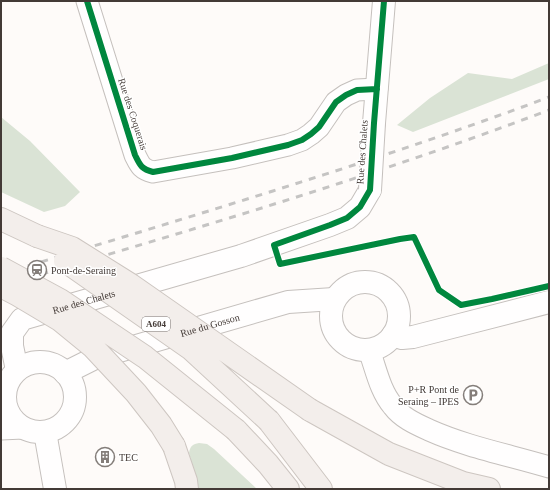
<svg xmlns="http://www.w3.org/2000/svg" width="550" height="490" font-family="Georgia,serif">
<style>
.green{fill:#dae3d5}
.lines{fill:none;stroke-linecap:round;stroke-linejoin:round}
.minor-casing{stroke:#c5c0bd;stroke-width:23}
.tertiary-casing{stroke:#c5c0bd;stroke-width:24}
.motorway-casing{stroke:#cdc6c1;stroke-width:24}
.minor{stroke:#fffefe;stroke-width:21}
.tertiary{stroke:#fffefe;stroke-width:22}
.motorway{stroke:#f3eeeb;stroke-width:22}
.rail{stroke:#c5c4c3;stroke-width:3;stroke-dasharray:7 7;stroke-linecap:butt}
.tertiary-bridge-casing{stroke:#c5c0bd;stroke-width:24;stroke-linecap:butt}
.motorway-bridge-casing{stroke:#cdc6c1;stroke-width:24;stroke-linecap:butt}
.tertiary-bridge{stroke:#fffefe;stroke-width:22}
.motorway-bridge{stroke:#f3eeeb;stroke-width:22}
.cycleway-casing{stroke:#fff;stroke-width:8}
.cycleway{stroke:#00873e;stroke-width:6}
.labels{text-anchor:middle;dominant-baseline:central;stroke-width:3;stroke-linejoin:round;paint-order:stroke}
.shield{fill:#fff;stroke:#7b7572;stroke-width:1}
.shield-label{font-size:9px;font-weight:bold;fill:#433a36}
.street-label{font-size:10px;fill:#433a36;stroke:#fff}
.poi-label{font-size:10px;fill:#433a36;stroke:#fff;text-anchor:start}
</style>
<rect width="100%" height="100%" fill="#fefbf9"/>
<path class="green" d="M549 63V79L413 132 397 125 430 98 468 73 512 79Z
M1 117 30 141 80 192 65 206 44 212 1 192Z
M199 443 207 444 214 449 257 489H199L189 453C190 446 193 444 199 443Z"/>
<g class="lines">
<defs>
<path id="minor" d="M87 1 135 155C140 165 141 169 153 172L232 158 288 145 302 140 311 134 319 127 336 102 346 95 357 90 377 89
M369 350C376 369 380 391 393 406 402 418 416 424 429 430 467 447 509 455 549 467
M1 429 23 428"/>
<g id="tertiary">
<path d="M374 123 384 1"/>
<circle cx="365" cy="316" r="34"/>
<path d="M393 335 402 338 413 337 549 302"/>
<circle cx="40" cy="397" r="35"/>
<path id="s1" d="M17 370 12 346V333L22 319 241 256 330 225 347 218 360 207 370 190"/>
<path id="s2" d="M65 373 95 358 288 302 334 299"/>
<path d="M45 432 55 489"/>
</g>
<path id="motorway" d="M1 219 37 236
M310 410 389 454 463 483 489 489
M269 421 321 489
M236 430 268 464 288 489
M174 446 186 481 187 489"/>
</defs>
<use href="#minor" class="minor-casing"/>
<use href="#tertiary" class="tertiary-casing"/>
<use href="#motorway" class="motorway-casing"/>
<use href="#minor" class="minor"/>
<use href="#tertiary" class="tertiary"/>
<use href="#motorway" class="motorway"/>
<path class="rail" d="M1 274C153 228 305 183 455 131 486 120 518 109 549 97
M1 286C185 232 370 178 549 110"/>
<defs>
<path id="tertiary-bridge" d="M370 190 374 123"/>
<path id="motorway-bridge" d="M37 236 72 248 131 285 310 410
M65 261 191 349 269 421
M1 268 60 300 145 357 236 430
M1 286 18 295 60 320 93 347 136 393 161 425 174 446"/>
</defs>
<use href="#tertiary-bridge" class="tertiary-bridge-casing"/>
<use href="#motorway-bridge" class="motorway-bridge-casing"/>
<use href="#tertiary-bridge" class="tertiary-bridge"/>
<use href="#motorway-bridge" class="motorway-bridge"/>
<defs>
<path id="cycleway" d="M87 1 135 155C140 165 141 169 153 172L232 158 288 145 302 140 311 134 319 127 336 102 346 95 357 90 377 89
M384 1 374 123 370 190 360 207 347 218 330 225 274 245 280 264 400 239 414 237 439 290 461 305 492 299 549 286"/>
</defs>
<use href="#cycleway" class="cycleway-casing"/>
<use href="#cycleway" class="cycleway"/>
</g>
<defs>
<symbol id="station-ring" viewBox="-11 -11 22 22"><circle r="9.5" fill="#fff" stroke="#847e7a" stroke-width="1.5"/><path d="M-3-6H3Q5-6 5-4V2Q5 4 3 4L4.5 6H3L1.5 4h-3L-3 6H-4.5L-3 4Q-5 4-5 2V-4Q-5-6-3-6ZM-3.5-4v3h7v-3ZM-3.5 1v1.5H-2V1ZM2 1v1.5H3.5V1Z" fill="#847e7a"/></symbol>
<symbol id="parking-ring" viewBox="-11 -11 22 22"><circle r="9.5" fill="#fff" stroke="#847e7a" stroke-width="1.5"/><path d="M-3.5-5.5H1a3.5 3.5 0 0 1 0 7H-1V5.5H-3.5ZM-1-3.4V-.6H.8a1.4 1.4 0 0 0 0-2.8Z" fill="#847e7a"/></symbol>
<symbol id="building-ring" viewBox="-11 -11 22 22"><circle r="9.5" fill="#fff" stroke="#847e7a" stroke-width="1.5"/><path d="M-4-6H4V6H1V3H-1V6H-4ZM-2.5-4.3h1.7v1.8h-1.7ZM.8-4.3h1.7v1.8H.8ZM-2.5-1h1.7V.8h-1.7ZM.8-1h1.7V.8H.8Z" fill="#847e7a"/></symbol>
</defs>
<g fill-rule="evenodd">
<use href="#station-ring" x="26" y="259" width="22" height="22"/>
<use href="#parking-ring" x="462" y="384" width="22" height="22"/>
<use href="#building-ring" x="94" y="446" width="22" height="22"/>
</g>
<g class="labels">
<rect class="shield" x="142" y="317" width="28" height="14" rx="3"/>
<g class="shield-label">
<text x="156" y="324">A604</text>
</g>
<g class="street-label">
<text transform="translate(133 114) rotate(72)">Rue des Coquerais</text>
<text transform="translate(362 152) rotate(-86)">Rue des Chalets</text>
<text stroke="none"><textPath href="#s1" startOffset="119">Rue des Chalets</textPath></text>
<text stroke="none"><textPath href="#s2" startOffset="153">Rue du Gosson</textPath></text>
</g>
<g class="poi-label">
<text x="51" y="270">Pont-de-Seraing</text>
<text x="459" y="389" text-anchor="end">P+R Pont de<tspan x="459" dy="12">Seraing – IPES</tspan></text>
<text x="119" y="457">TEC</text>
</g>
</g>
<rect width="550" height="490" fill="none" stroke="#433a36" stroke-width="4"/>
</svg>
